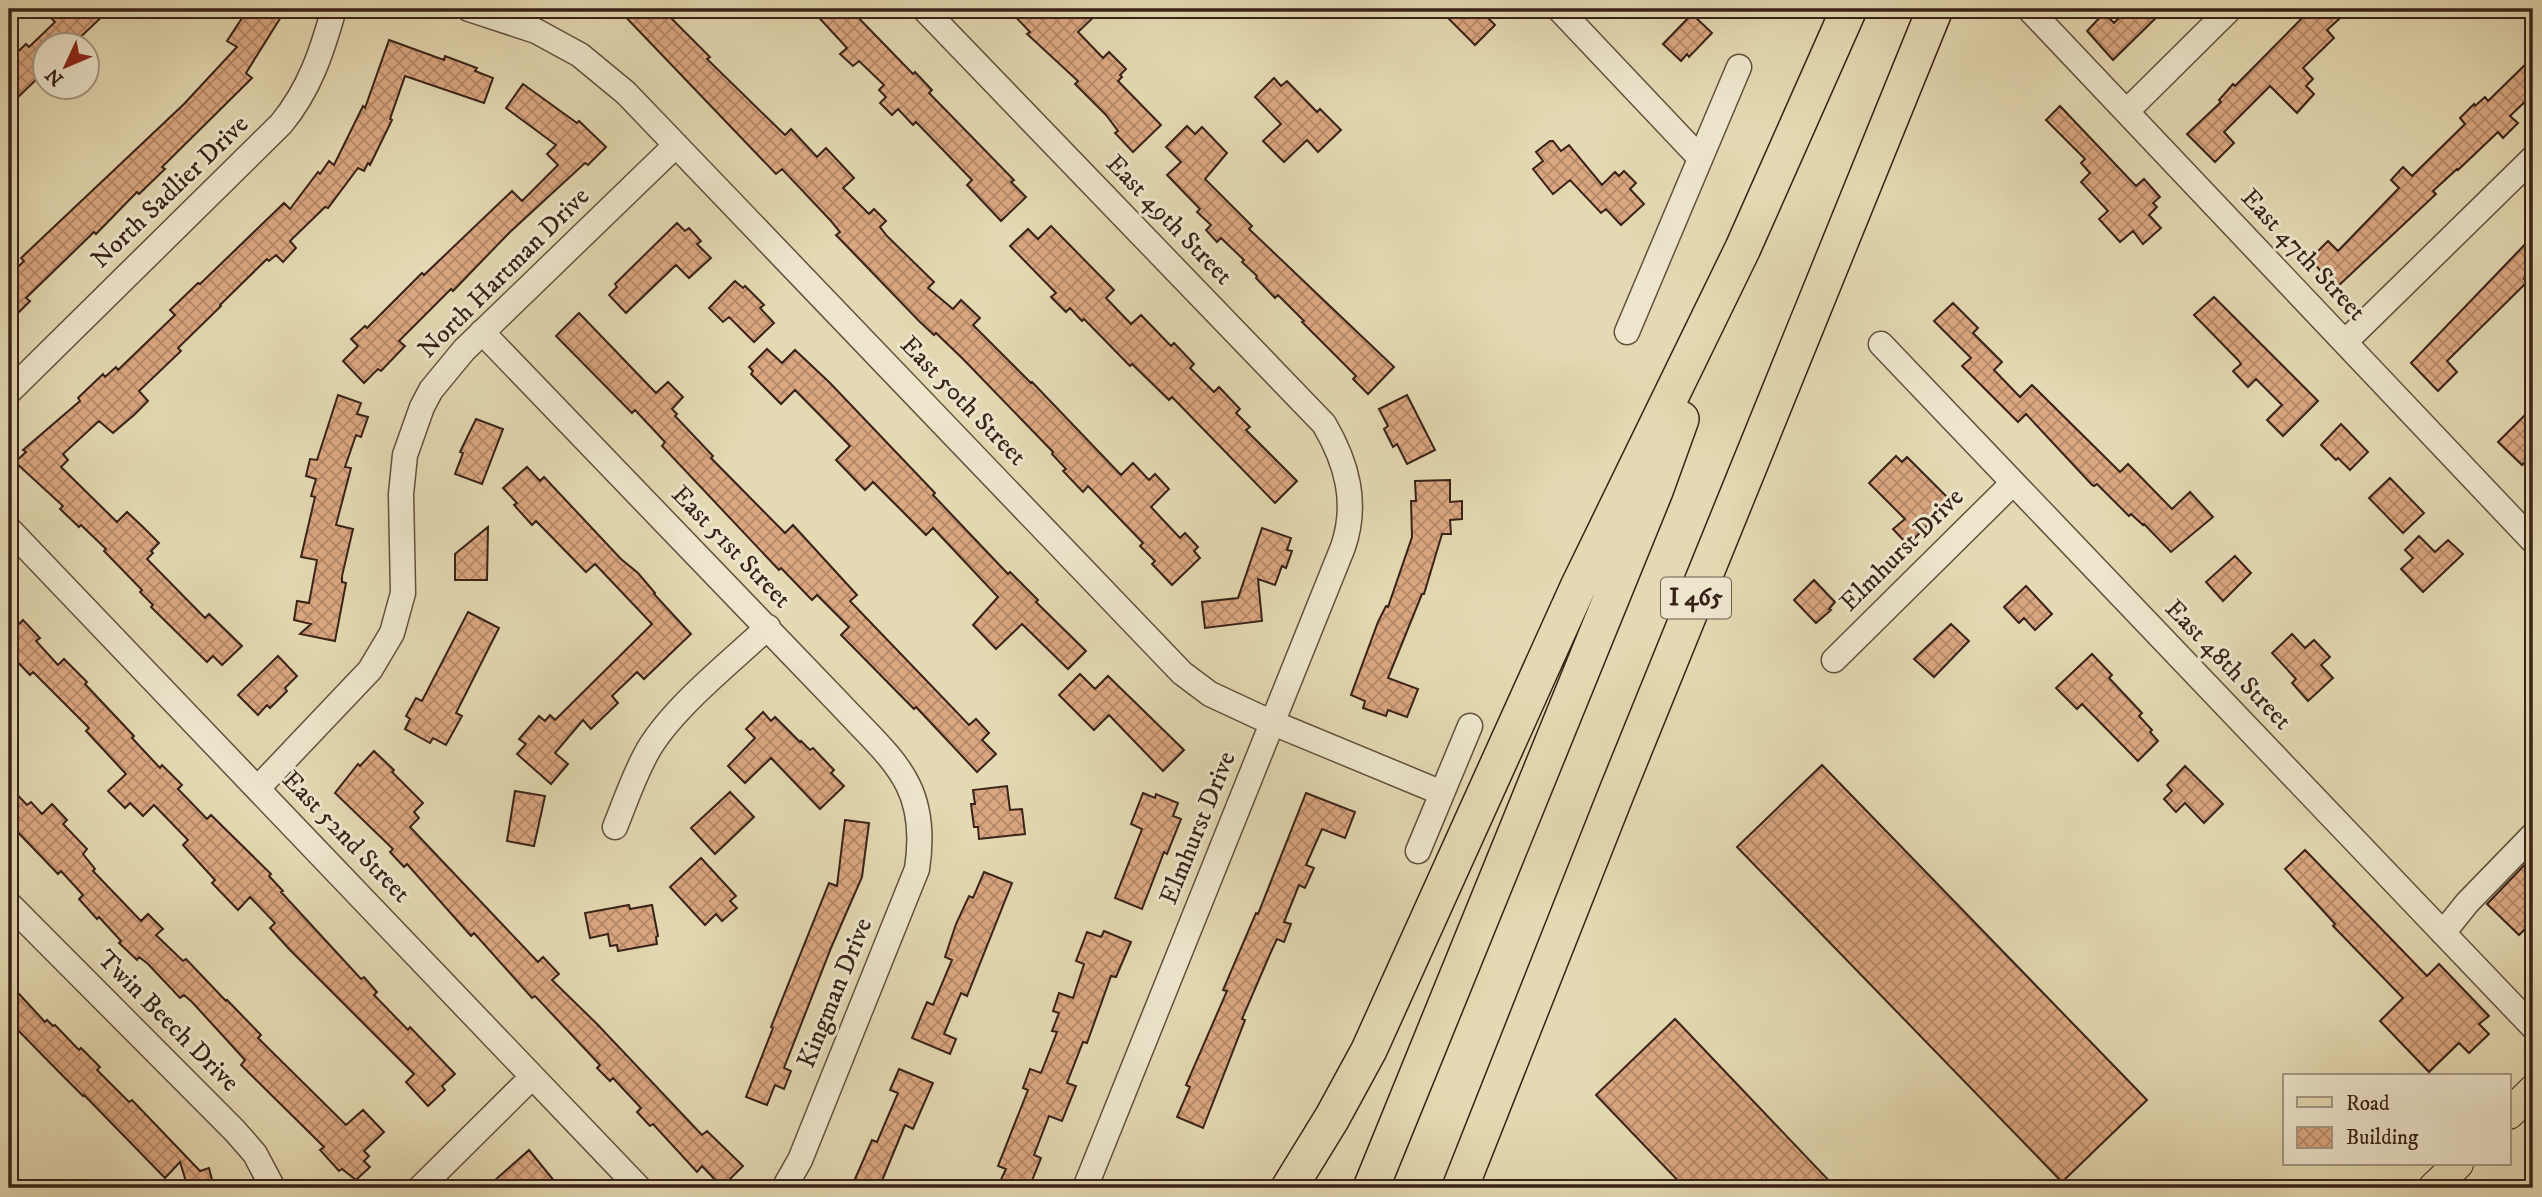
<svg xmlns="http://www.w3.org/2000/svg" width="2542" height="1197" font-family="'IM FELL DW Pica',serif">
<style>
.building{fill:url(#building-cross-hatch);stroke:#382218;stroke-width:2}
.lines{fill:none;stroke-linecap:round;stroke-linejoin:round}
.minor-casing{stroke:#63503e;stroke-width:27}
.major-casing{stroke:#382218;stroke-width:32}
.highway-casing{stroke:#382218;stroke-width:38}
.minor{stroke:#ede6cd;stroke-width:24}
.major{stroke:#e4d9b2;stroke-width:30}
.highway{stroke:#e4d9b2;stroke-width:35}
.labels{text-anchor:middle;dominant-baseline:central;stroke-width:6;stroke-linejoin:round;paint-order:stroke}
.shield{fill:#ede6cd;stroke:#6e5d4e;stroke-width:2}
.shield-label{font-size:24px;font-weight:bold;fill:#382218}
.street-label{font-size:26px;fill:#382218;stroke:#ede6cd}
</style>
<defs>
<pattern id="building-cross-hatch" width="8" height="8" patternUnits="userSpaceOnUse" patternTransform="scale(1.75)"><rect width="8" height="8" fill="#dba781"/><path d="M0 0l8 8M0 8l8-8" fill="none" stroke="#b38869"/></pattern>
</defs>
<rect width="100%" height="100%" fill="#e4d9b2"/>
<filter id="stains"><feTurbulence type="fractalNoise" baseFrequency=".00286" numOctaves="4"/><feColorMatrix values="0 0 0 0 .2 0 0 0 0 .09 0 0 0 0 .02 0 0 0 .5 -.17"/></filter>
<radialGradient id="worn" r=".72"><stop offset=".6" stop-color="#630" stop-opacity="0"/><stop offset="1" stop-color="#630" stop-opacity=".3"/></radialGradient>
<path class="building" d="M61 9H110L71 46H46V70L9 106V60L26 44 29 47 55 22 51 18Z
M248 9H286L246 73 252 78 162 167 165 169 139 194 137 192 96 234 94 232 26 298 30 301 9 322V276L24 261 21 258 184 104 237 47 227 41Z
M618 9H662L710 57 707 59 785 135 791 129 817 157 826 148 854 178 843 188 869 214 874 209 886 221 880 227 887 236 934 282 928 288 953 309 961 300 980 318 973 325 1031 383 1032 382 1121 475 1133 463 1149 480 1155 474 1169 489 1151 507 1180 538 1185 533 1198 547 1194 551 1200 558 1172 585 1152 564 1155 561 1140 546 1143 543 1088 486 1083 492 1063 471 1066 469 1052 454 1053 452 964 360 936 333 934 335 919 321 836 235 840 232 831 221 782 169 776 174Z
M811 9H850L913 74 915 72 932 90 929 93 1014 180 1011 182 1026 197 1001 221 967 185 972 180 916 122 913 125 898 109 892 115 880 103 886 97 879 90 884 85 859 61 853 66 840 54 847 48Z
M1008 9H1102L1078 32 1103 58 1109 52 1126 69 1120 75 1122 77 1118 81 1161 125 1133 152 1115 133 1118 131 1106 115 1075 84 1078 81 1027 34 1030 32Z
M1439 9H1479L1495 25 1475 45Z
M2128 9H2165L2113 60 2087 31 2104 13 2114 23Z
M2311 9H2350L2327 30 2334 38 2303 68 2313 79 2306 86 2314 94 2297 113 2270 86 2224 132 2234 143 2215 162 2187 134 2221 102 2219 100 2233 84 2235 86Z
M1692 14 1712 33 1689 57 1687 54 1681 61 1663 44Z
M389 40 444 60 445 56 477 68 475 71 493 78 484 103 405 76 390 119 392 120 370 165 368 163 364 171 358 168 328 208 325 207 290 241 296 248 283 262 276 255 269 261 267 259 220 305 221 306 178 348 181 351 139 391 148 401 134 415 113 433 99 421 63 454 68 460 61 467 117 522 127 512 144 528 159 543 151 551 153 553 147 559 205 618 209 614 242 646 222 665 213 656 207 662 151 607 153 605 140 592 142 590 104 551 106 549 81 525 79 527 60 509 63 506 15 462 26 452 23 450 80 401 78 398 103 374 105 377 116 367 118 370 175 315 170 310 198 283 200 284 284 203 290 209 318 172 320 174 329 161 334 165 363 106 365 108Z
M2533 57V94L2510 116 2518 123 2503 138 2498 132 2458 170 2457 169 2433 191 2436 194 2336 288 2310 259 2328 241 2338 251 2399 188 2391 180 2403 167 2412 176 2415 173 2465 124 2460 118 2474 104 2475 106 2485 97 2488 101Z
M1274 78 1281 86 1287 81 1317 112 1320 109 1341 130 1318 152 1307 140 1284 162 1263 141 1281 124 1255 97Z
M523 84 577 123 579 121 606 147 588 165 585 163 509 233 453 291 451 289 399 341 405 346 381 371 378 369 364 383 343 361 358 346 351 339 365 326 367 328 422 273 424 275 512 191 522 201 558 165 547 154 556 145 506 108Z
M2060 106 2136 186 2144 179 2160 197 2153 203 2157 207 2149 215 2161 228 2143 244 2133 231 2120 242 2099 219 2108 211 2081 182 2090 173 2081 163 2085 159 2046 120Z
M1187 126 1195 134 1202 127 1227 153 1205 179 1252 226 1249 229 1394 367 1368 394 1353 379 1356 376 1302 322 1304 321 1278 295 1275 298 1256 278 1257 276 1242 262 1244 260 1221 238 1217 242 1206 230 1211 225 1197 212 1200 209 1167 175 1181 162 1166 147Z
M1550 141H1553L1561 151 1569 145 1602 185 1615 172 1619 176 1624 171 1636 183 1630 189 1644 204 1621 225 1606 209 1601 213 1570 180 1553 194 1533 169 1543 161 1536 152Z
M677 223 685 231 689 228 701 241 697 244 711 258 689 278 676 265 626 313 609 295 617 287 615 284Z
M1051 226 1114 290 1106 298 1131 324 1141 315 1171 346 1174 343 1194 364 1190 368 1214 392 1219 387 1240 409 1236 413 1250 427 1246 430 1297 481 1275 503 1172 397 1169 400 1132 364 1130 366 1084 319 1082 321 1070 308 1066 312 1051 297 1056 293 1010 246 1028 229 1038 239Z
M2533 236V270L2524 279 2527 282 2447 361 2457 372 2438 391 2411 363Z
M735 281 743 288 745 286 764 305 760 308 774 323 754 342 729 317 723 322 709 308Z
M2214 297 2318 401 2283 436 2267 420 2282 405 2256 379 2248 387 2233 371 2241 364 2238 360 2194 315Z
M1953 303 1978 328 1973 333 2002 362 1994 370 2020 397 2032 385 2120 472 2128 464 2172 509 2190 492 2213 517 2171 552 2144 524 2143 525 2131 514 2129 516 2097 484 2094 486 2092 485 2026 414 2018 422 1962 366 1971 358 1934 321Z
M579 313 656 393 668 382 683 397 672 409 677 414 675 416 713 456 711 458 785 533 793 525 857 595 850 601 969 725 976 719 989 733 982 740 996 754 977 772 916 707 914 709 841 635 849 627 817 595 812 600 781 568 779 570 662 446 665 442 635 410 632 413 556 336Z
M767 349 782 363 795 350 830 383 935 493 933 495 1008 574 1010 572 1038 600 1036 602 1086 651 1068 669 1022 624 996 649 973 625 998 597 933 528 926 535 873 482 865 490 836 460 850 446 795 390 781 404 751 374 753 371 749 367Z
M338 395 361 403 357 414 368 417 361 437 356 435 345 467 351 468 336 525 353 529 342 576V582L346 583 335 641 300 634 311 624 294 620 297 601 309 603 317 560 301 557 315 497 311 496 316 479 306 476 310 459 317 460Z
M1407 395 1435 450 1407 464 1397 444 1393 447 1384 429 1388 426 1379 409Z
M2533 407V454L2522 465 2498 442Z
M476 419 503 429 482 484 455 474 463 453 460 452Z
M2341 424 2368 452 2350 470 2338 458 2336 460 2321 445Z
M1896 456 1902 462 1907 457 1951 501 1908 545 1893 529 1905 519 1869 483Z
M527 467 540 481 544 477 621 559 638 573 655 593 654 594 691 634 644 679 637 672 612 696 618 703 591 729 583 720 555 753 568 764 551 784 517 754 526 744 519 739 539 716 545 721 550 715 555 720 652 624 595 564 586 572 536 521 532 525 514 505 517 503 503 488Z
M2390 478 2424 513 2403 533 2369 498Z
M1450 480V502L1462 501V519L1450 520 1451 534H1442L1424 594H1422L1388 678 1418 689 1407 717 1388 710 1386 716 1363 708 1365 701 1351 695 1378 622 1386 606 1388 607 1412 537 1411 501H1416L1415 481Z
M488 527 487 580H455V554Z
M1262 528 1291 538 1287 550 1292 551 1286 568 1282 566 1275 585 1258 579 1262 621 1205 628 1202 602 1238 598Z
M2419 536 2435 552 2448 540 2463 554 2423 592 2401 569 2413 558 2405 550Z
M2235 556 2251 573 2223 601 2206 582Z
M1814 580 1835 602 1829 609 1831 610 1816 623 1794 600Z
M2026 586 2052 614 2035 630 2024 618 2019 623 2004 607Z
M468 612 499 628 456 713 462 716 446 745 433 738 430 743 405 729 410 719 406 716 416 698 422 701Z
M9 614 19 624 23 620 40 638 36 641 58 665 64 659 87 682 85 684 134 736 132 738 160 768 162 765 182 785 178 789 207 819 211 815 271 874 269 876 283 891 281 892 361 979 364 977 377 992 374 995 408 1030 410 1027 455 1074 442 1086 445 1090 428 1106 406 1082 414 1074 289 949 270 928 275 923 250 897 238 910 212 883 215 880 183 845 188 840 154 805 143 816 130 803 125 808 108 791 126 774 86 731 89 728 33 672 30 675 9 653Z
M1951 624 1969 641 1934 677 1914 659Z
M2292 634 2305 648 2314 640 2330 657 2321 665 2333 678 2308 701 2292 683 2296 679 2272 653Z
M2092 654 2112 675 2109 678 2142 713 2139 716 2152 730 2150 732 2158 741 2138 761 2082 704 2077 709 2056 688Z
M278 656 297 676 285 688 287 691 270 708 267 705 258 715 238 695Z
M1080 674 1095 689 1108 676 1184 750 1163 771 1109 715 1094 730 1059 695Z
M763 712 771 721 775 717 800 742 801 741 810 750 813 748 834 770 831 773 844 786 820 809 771 758 745 783 728 766 755 738 746 729Z
M374 751 394 770 392 772 423 803 414 812 419 818 410 827 538 962 543 957 559 974 552 980 597 1024 702 1135 707 1131 743 1166 722 1187 702 1166 697 1172 653 1124 650 1126 637 1112 641 1108 613 1078 610 1081 597 1068 600 1065 535 996 532 998 474 933 471 936 407 864 404 867 390 852 393 849 335 793 358 764 360 766Z
M1822 765 2147 1100 2062 1182 1737 847Z
M2185 766 2223 804 2204 823 2185 803 2176 812 2164 799 2172 791 2167 785Z
M9 786 27 805 31 802 42 814 52 804 67 820 63 824 87 849 83 854 95 869 93 871 141 921 148 914 163 929 156 935 183 961 186 959 226 1001 227 1000 261 1035 258 1038 346 1125 363 1110 384 1132 364 1151 369 1156 364 1161 370 1167 356 1180 342 1169 339 1171 320 1150 324 1147 241 1065 245 1060 192 1002 184 995 180 998 148 964 139 957 137 960 119 943 121 941 99 917 97 919 79 899 83 895 61 871 58 874 9 823Z
M1007 786 1010 810 1022 809 1025 834 979 839 978 827H974L971 804H975L973 790Z
M515 791 545 796 534 846 507 841Z
M730 792 754 817 715 854 691 828Z
M1143 793 1155 798 1156 794 1178 803 1173 816 1181 819 1167 854 1164 852 1142 909 1115 898 1142 829 1131 824Z
M1306 793 1355 812 1345 838 1322 829 1306 865 1314 868 1305 888 1299 885 1284 922 1291 924 1284 942 1277 939 1270 954 1242 1019 1245 1020 1203 1128 1177 1117 1190 1087 1186 1085 1227 991 1223 990 1256 913 1258 914Z
M845 820 869 823 862 877 831 948 784 1068 791 1071 784 1089 775 1085 767 1105 746 1097 773 1028 771 1027 829 883 837 886Z
M2305 850 2427 976 2439 964 2489 1016 2479 1024 2489 1034 2469 1053 2459 1043 2429 1072 2380 1021 2403 998 2333 926 2335 924 2285 869Z
M2533 856V921L2519 935 2487 904Z
M701 858 736 896 730 901 737 908 722 921 716 914 705 925 670 887Z
M984 872 1012 883 967 996 961 993 944 1034 956 1039 950 1054 912 1038 927 1002 933 1005 952 960 945 957 956 924 969 896 973 898Z
M629 905 630 909 652 905 658 936 656 937 657 944 618 951 617 945 610 946 608 934 590 938 585 913Z
M1104 931 1131 942 1116 977 1111 976 1087 1043 1083 1042 1067 1083 1076 1086 1062 1121 1049 1116 1034 1155 1041 1158 1029 1188H997L1006 1169 998 1166 1028 1090 1023 1088 1030 1069 1041 1073 1057 1032 1052 1031 1059 1013 1053 1011 1059 993 1073 998 1084 964 1076 961 1087 932 1101 937Z
M9 983 45 1022 47 1020 53 1026 55 1025 79 1050 81 1048 100 1067 97 1070 129 1102 132 1100 200 1171 209 1168 214 1188H188L180 1162 165 1178 84 1095 83 1096 58 1071 9 1021Z
M1675 1019 1836 1188H1685L1596 1095Z
M899 1069 933 1083 913 1129 905 1125 879 1188 855 1179 872 1140 877 1142 898 1093 890 1090Z
M529 1150 560 1188H486Z"/>
<g class="lines">
<defs>
<path id="minor" d="M469 9 536 31 580 55 626 93 1182 673 1210 694 1266 720 1442 793
M924 9 1324 424C1347 463 1358 503 1343 547L1085 1188
M1559 9 1700 158
M2029 9 2533 541
M2127 111 2230 9
M482 332 839 703C892 760 930 784 917 869L800 1160 784 1188
M1627 332 1739 67
M2345 342 2533 158
M1881 344 2533 1027
M9 392 281 124C310 89 322 51 334 9
M9 529 639 1188
M1834 660 2013 483
M258 788 370 670 392 633 403 593 401 494 405 455 422 407 431 390 464 350 676 145
M615 827C626 800 635 772 650 747 676 705 731 662 768 627
M1418 851 1470 726
M9 904 235 1131 255 1154 273 1188
M2443 933 2467 903 2533 835
M420 1188 532 1077"/>
<path id="major" d="M2509 1114 2533 1090
M2433 1188 2458 1164"/>
<path id="highway" d="M1289 1188 1332 1118 1369 1050 1578 587 1743 248 1849 9
M1371 1188 1655 491 1681 419
M1460 1188 1616 794 1935 9"/>
</defs>
<use href="#minor" class="minor-casing"/>
<use href="#major" class="major-casing"/>
<use href="#highway" class="highway-casing"/>
<use href="#minor" class="minor"/>
<use href="#major" class="major"/>
<use href="#highway" class="highway"/>
</g>
<g class="labels">
<rect class="shield" x="1661" y="577.5" width="70" height="41" rx="5"/>
<g class="shield-label">
<text x="1696" y="598">I 465</text>
</g>
<g class="street-label">
<text transform="translate(170 192) rotate(-44)">North Sadlier Drive</text>
<text transform="translate(1169 220) rotate(46)">East 49th Street</text>
<text transform="translate(2303 255) rotate(47)">East 47th Street</text>
<text transform="translate(504 273) rotate(-45)">North Hartman Drive</text>
<text transform="translate(963 401) rotate(46)">East 50th Street</text>
<text transform="translate(731 547) rotate(46)">East 51st Street</text>
<text transform="translate(1902 550) rotate(-45)">Elmhurst Drive</text>
<text transform="translate(2228 665) rotate(46)">East 48th Street</text>
<text transform="translate(1198 828) rotate(-68)">Elmhurst Drive</text>
<text transform="translate(346 837) rotate(46)">East 52nd Street</text>
<text transform="translate(835 993) rotate(-68)">Kingman Drive</text>
<text transform="translate(168 1021) rotate(45)">Twin Beech Drive</text>
</g>
</g>
<rect width="2542" height="1197" fill="none" stroke="#e4d9b2" stroke-width="35"/>
<rect x="10" y="10" width="2521" height="1176" fill="none" stroke="#382218" stroke-width="3.5"/>
<rect x="18" y="18" width="2507" height="1162" fill="none" stroke="#382218" stroke-width="2"/>
<rect x="2283" y="1074" width="228" height="91" fill="#ede6cd" stroke="#a59885" stroke-width="2"/>
<rect x="2297" y="1097" width="35" height="10" fill="#e4d9b2" stroke="#a59885" stroke-width="2"/>
<text x="2346" y="1110" font-size="21" fill="#382218">Road</text>
<rect x="2297" y="1127" width="35" height="21" fill="url(#building-cross-hatch)" stroke="#a59885" stroke-width="2"/>
<text x="2346" y="1144" font-size="21" fill="#382218">Building</text>
<g transform="translate(66 66) rotate(226)"><circle r="33" fill="#ede6cd" stroke="#a59885" stroke-width="2"/>
<path d="M0-5L12 26L0 18L-12 26Z" fill="#8f2418"/>
<text y="-10" font-size="19" font-weight="bold" text-anchor="middle" fill="#382218">N</text>
</g>
<rect width="100%" height="100%" filter="url(#stains)"/>
<rect width="100%" height="100%" fill="url(#worn)"/>
</svg>
